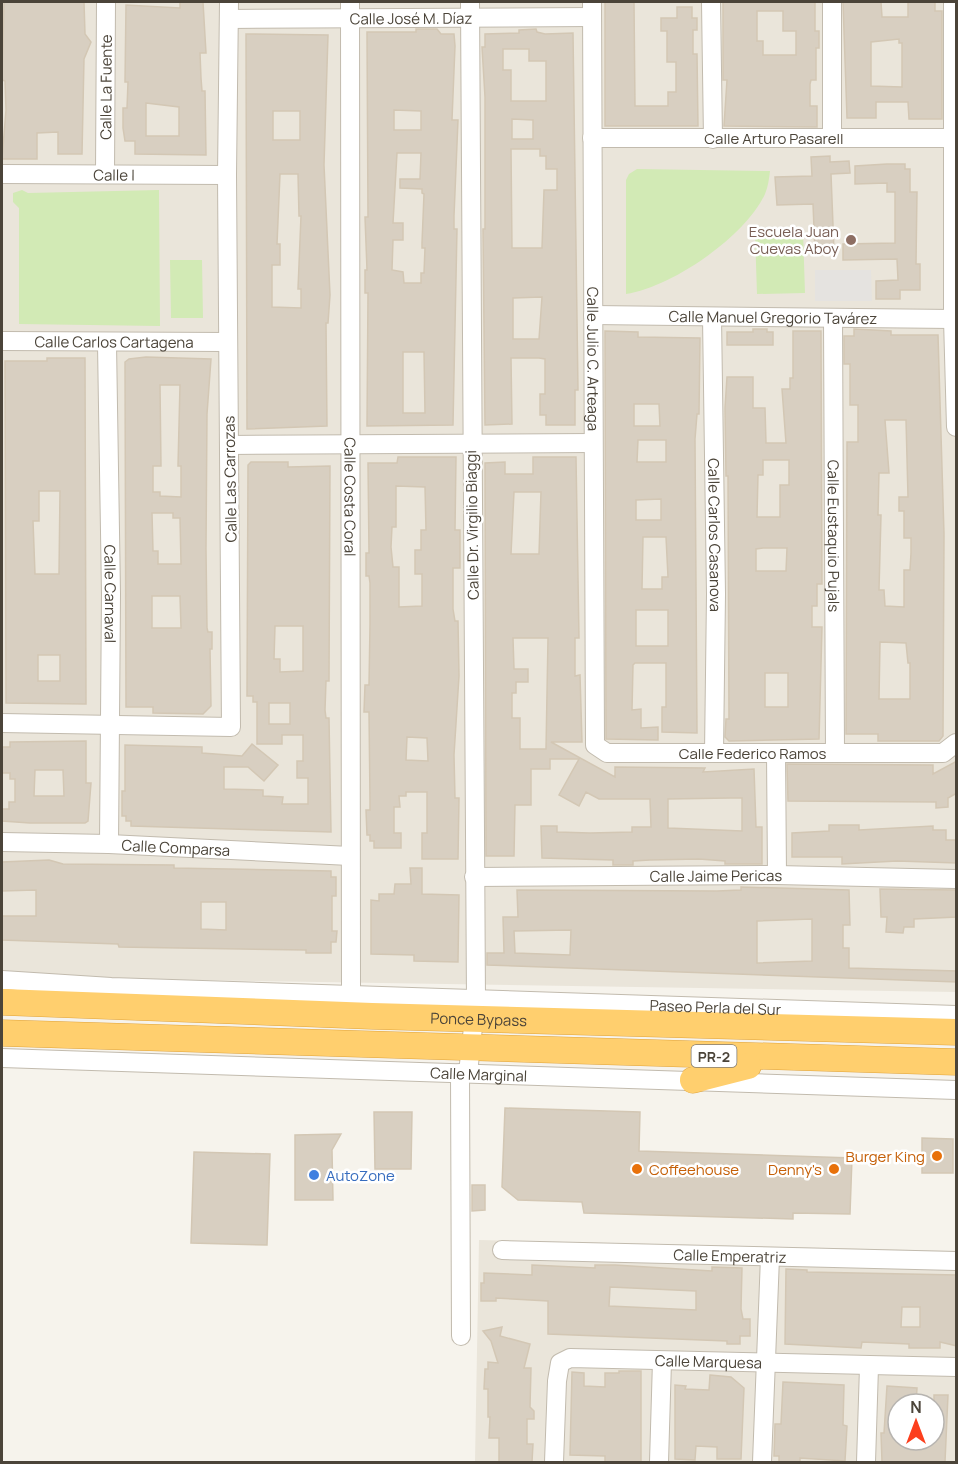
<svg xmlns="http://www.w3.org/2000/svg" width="958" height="1464" font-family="Manrope,sans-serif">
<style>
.residential{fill:#eae5da;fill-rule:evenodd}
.green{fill:#d2eab5}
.parking{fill:#e5e3e0}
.building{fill:#d8cfc1;stroke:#d3c7b4;stroke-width:1.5;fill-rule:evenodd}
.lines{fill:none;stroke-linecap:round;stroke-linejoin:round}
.minor-casing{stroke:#c2bbae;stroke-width:20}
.highway-casing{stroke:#e0a43c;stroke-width:27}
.minor{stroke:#fff;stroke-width:18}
.highway{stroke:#ffcf6e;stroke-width:26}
.education-dot{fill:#8d6e63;stroke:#fff;stroke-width:2}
.food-dot{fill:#e8710a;stroke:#fff;stroke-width:2}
.shop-dot{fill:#3f7fe0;stroke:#fff;stroke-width:2}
.labels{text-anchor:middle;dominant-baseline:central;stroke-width:5;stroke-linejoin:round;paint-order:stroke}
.shield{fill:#fff;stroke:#817c74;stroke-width:1.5}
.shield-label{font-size:14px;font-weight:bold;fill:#4b4439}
.street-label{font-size:15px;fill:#4b4439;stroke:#fff}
.education-label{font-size:15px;fill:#785e54;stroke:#fff;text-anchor:end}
.food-label{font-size:15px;fill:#c56008;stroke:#fff;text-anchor:end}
.shop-label{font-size:15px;fill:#366cbe;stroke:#fff;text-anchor:start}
</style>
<rect width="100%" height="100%" fill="#f6f3ec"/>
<path class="residential" d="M2 2H956V992L2 977Z
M479 1240 956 1251V1462H475ZM898 1404H934V1440H898Z"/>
<path class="green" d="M637 169 770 171C769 179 768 187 765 194 745 237 672 287 626 294V180L629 174Z
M22 190 28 193 159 190 160 326 19 324V208L13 202V193Z
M803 231 805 293 757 294 755 233Z
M170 260H202L203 318H171Z"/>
<path class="parking" d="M815 270H871L872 301H815Z"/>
<path class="building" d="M4 2H84L85 34 91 42 84 59 82 154H58V132L37 133V159H2L6 110 5 81 2 80Z
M180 2H203L206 53H200L201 78 202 91H205L206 155 135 154V141H125L123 128V108H127L128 82H125L126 5 180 8ZM146 103 179 107V136H146Z
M605 2H634L635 106H668V92H676V62H667V31H661V18H677V7H692V18H697V30H693V54H697L698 126H605Z
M723 2H815V31H819V48H816V80H811L810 84V106H817V127L724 126 727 80H723ZM757 11H783V31H796V55H763V41H757Z
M843 2H881L882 17H908V2H935V11H942V119H909L908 102H876V118H847ZM899 39V43H902V87L871 86V42Z
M416 29H437L441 34H454L455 46 452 120H458L454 216V229H457L453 425 367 426 368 293H365V270H367L365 217H368L367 32H416ZM394 110 421 111V130H394ZM397 153H421L420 179H400V188L422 189V193L424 194 422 243V248H425L424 273H421V283H404L403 272 392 270 393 240H403V223H393ZM403 352H424L425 413H403Z
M536 29 537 32 545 34 573 33 578 390H575V425H546V415H540V394H545V359L539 358H511L512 424 485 425 483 229H485V97L482 47H485V34L519 33V30ZM503 49H529V61H546V101H511V70H503ZM512 119 533 120V139H512ZM511 149H540V156H546V169H557V190H544L542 248H512ZM542 297 539 339H513V298Z
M246 34 328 35 324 165 330 295 328 323H326L327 426 247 429ZM273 111H300V140H273ZM280 174H298L299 216H301L298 289H301V308L272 307V265H280V244H277Z
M830 156V162L849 161 850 173 831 174 834 251 815 252 813 204 777 205 775 177 812 176 811 157Z
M887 164H905V169H910V192H917L916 264H920V290H900V299H876V281L898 280 897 259 843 260V244L895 243V192H887V183L855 184V166Z
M753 329H767V332H773V345H727V332H753Z
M854 329 891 331V335H938L944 534 943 736 939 741H878V734H846L847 442H858V405H850V364H844V336H854ZM885 420H906L908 497H899V511H904V538H911V553L910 570H904V607L885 606 884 590H879L881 515H878L879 473H889ZM880 642 906 643 908 663H910V699H879Z
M605 331 638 332V337L700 338 699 414H697L695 439 697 733 662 732V707H666V663H635L633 665 632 710 641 709V728L658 727V740L606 739ZM634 404H659L660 426H634ZM638 440H666V462H637ZM661 499V520H636V500ZM643 537H666L668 577H662V589H642ZM636 610H668V646H636Z
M793 331H821L822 584H817V606H812V627H822L819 739 729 741 725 737 726 719H729L728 476H726L725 408 727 377H753V408H765L766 443H786L782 389H790V378H793ZM763 460H789V485H780V517H757L758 475H763ZM763 548H787L786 571H756V549ZM765 673H788V707H765Z
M146 357 211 359 207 414 206 549 207 628 208 632H212V649H210L211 706 203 714 153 713V707H126L125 362 129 359ZM160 385H180L178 466H181V497L160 496V492H153V466H161ZM152 513H173V518H180L181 564H158V551H153ZM152 596H180L181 628H152Z
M47 358H85L86 704 6 703 5 361H47ZM39 491H60L59 574H35L33 521H39ZM38 655H60V681H38Z
M398 457H456L455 530H460V568H453V609L455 621H458L459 676 454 755 455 798H459L458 859H422V833H427V792H406V796H399L400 807H394V833H401V848H374V841H370V835H367L366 810H370V800L369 712H364L365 685H369L370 625V583L369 576H366V553H369L368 463H397ZM396 486 425 487 426 530H421V550H415V574H422V606L399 607V567H393L391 547 392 527H396ZM407 737 427 738 428 761 406 760Z
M533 457H576L579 638H575V676L580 675 582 742H551L615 777V767L705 768 703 772 754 769 756 827H762V864H725V861L699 859 650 860 633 861V865H613V860L542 858 541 826H557V832L590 833 632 832V827H651L650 799H599L586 792 579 806 559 795 579 759H550V769H531V805H515L514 856H486L485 463 505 462V474H533ZM514 492H541L539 554H511ZM513 638H548L546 749H520V718H512V693H516V682H528V669H514ZM730 798H742V831L668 828V799Z
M251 462H288V467L330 466 329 681H326L325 710 326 718H329L331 832 131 826V821H126V816H122V791H125V745L202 747V753L242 756 252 744 278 765 264 781 248 767H224V789L263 790V796L283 797 282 804H308V778H297V761H303V735H282V744H257V702H253V696H247L248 465ZM275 626H303V671L280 672V659H274ZM269 703H290V724H269Z
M86 741V783H91L88 821 85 823H30L2 821V809H9V802H15V779H10V773H2V747H10V742ZM35 770H63L64 796H34Z
M957 761V793L948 798V807L936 808V802L788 801 787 764 933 765V774Z
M829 825H859V830L933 826V830H946V840H957V863L897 861 842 864V857H792V833L829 831Z
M49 860 63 864 174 865V868L331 871V877H336V896H332V931H337L336 942H331V953H306V950L119 947 118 944 2 940V916H36V890L2 891V862ZM201 902H226V930L201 929Z
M410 868H422V894L459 895 458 962 414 961V955L371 954V900L379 901V894H394L395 884H411Z
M741 887 849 890 850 925H843V948H849V968L957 971V982L487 965V953H504L503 917H518L517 890 717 891 741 890ZM812 919V961L757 963V921ZM571 930 570 955 515 953 514 931Z
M880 889 957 890V917L914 919V927H904L903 933 886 932 887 917H881Z
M505 1108 640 1112 639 1151 852 1158 850 1214 793 1213V1219L584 1213 582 1202 518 1200 502 1187Z
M374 1112H412L411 1169H375Z
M341 1134 332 1150 333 1200H295V1135Z
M922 1138 953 1139V1173H922Z
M194 1152 270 1154 267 1245 191 1243Z
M472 1185H485V1210L472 1211Z
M532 1265 595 1268V1265H615L712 1271V1267L742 1268 741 1309 743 1319H750V1336H740V1344H727V1341L548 1334V1301L496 1298V1301H481V1283H484V1273L532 1275ZM610 1287 696 1291V1310L609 1306Z
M786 1269 807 1270V1272L957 1275V1346L940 1342V1348H909V1344L862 1342 861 1348 785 1344ZM902 1307H920V1327H901Z
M502 1327 500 1336 530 1344 524 1368H531L530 1407 534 1411V1419H527V1444H533L532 1462H499V1438H489L490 1417H488V1389H484L485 1369H488V1362L498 1363 491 1341 483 1331Z
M619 1371H641V1462H605V1456L570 1455 572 1372 584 1373V1386L605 1387V1373H619Z
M710 1375 731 1377 744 1388 741 1459H717V1447L696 1446 695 1460 675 1459V1385L686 1386 685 1389 709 1390Z
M783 1382 844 1385 843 1425 847 1426 845 1461 800 1458V1462H779V1456H774L775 1424H781Z
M887 1386 917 1388 916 1404H898V1440H934V1395H948L945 1462H882L881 1433H884Z"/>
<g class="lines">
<defs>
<g id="minor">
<path id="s1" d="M350 2 351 994"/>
<path id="s2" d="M592 2 595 745 607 753H943L956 743"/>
<path d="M711 2 713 139"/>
<path d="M832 2V137"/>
<path d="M953 2V319L956 427"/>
<path id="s3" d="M229 19 592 17"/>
<path id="s4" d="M592 138H953"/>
<path id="s5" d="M105 173 106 2"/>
<path id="s6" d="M2 174 227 175"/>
<path id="s7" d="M593 315 953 319"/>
<path id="s8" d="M712 317 716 594 714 753"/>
<path id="s9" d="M833 318 835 753"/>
<path id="s10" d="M2 341 228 342"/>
<path id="s11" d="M107 344 111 594 109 844"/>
<path d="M229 445 593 443"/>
<path d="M2 723 231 727 227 175 229 2"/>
<path d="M776 753 777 875"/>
<path id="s12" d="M2 842 109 844 350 856"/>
<path id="s13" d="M474 877 777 875 956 879"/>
<path id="s14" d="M2 980 111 987 956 1015"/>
<path id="s15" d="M2 1058 956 1090"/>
<path d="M460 1073 461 1336"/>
<path d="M468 1073 476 1000 470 2"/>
<path id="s16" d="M502 1250 956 1261"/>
<path id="s17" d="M554 1462 557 1381 560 1363 570 1358 956 1367"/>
<path d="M659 1462 662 1361"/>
<path d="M762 1462 770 1257"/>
<path d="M866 1462 869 1367"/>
</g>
<g id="highway">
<path id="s18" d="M2 1002 372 1016 956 1032"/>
<path d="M2 1033 956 1062"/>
<path d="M693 1080 748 1066"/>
</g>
</defs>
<use href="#minor" class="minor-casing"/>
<use href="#highway" class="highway-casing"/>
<use href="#minor" class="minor"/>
<use href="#highway" class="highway"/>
</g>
<circle class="education-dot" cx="851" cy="240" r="6"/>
<g class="food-dot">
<circle cx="937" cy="1156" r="6"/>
<circle cx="637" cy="1169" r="6"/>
<circle cx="834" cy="1169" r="6"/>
</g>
<circle class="shop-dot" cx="314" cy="1175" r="6"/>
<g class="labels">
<rect class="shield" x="691.5" y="1045" width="45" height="22" rx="4.5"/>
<g class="shield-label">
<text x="714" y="1056">PR-2</text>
</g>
<g class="street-label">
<text stroke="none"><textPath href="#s3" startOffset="182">Calle José M. Díaz</textPath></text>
<text stroke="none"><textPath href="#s5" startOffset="86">Calle La Fuente</textPath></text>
<text stroke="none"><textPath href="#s4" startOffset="182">Calle Arturo Pasarell</textPath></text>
<text stroke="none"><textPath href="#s6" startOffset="112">Calle I</textPath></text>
<text stroke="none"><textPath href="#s7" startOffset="180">Calle Manuel Gregorio Tavárez</textPath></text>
<text stroke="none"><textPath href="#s10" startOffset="112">Calle Carlos Cartagena</textPath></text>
<text stroke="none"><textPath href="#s2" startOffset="357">Calle Julio C. Arteaga</textPath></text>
<text transform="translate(230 479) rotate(-91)">Calle Las Carrozas</text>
<text stroke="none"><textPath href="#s1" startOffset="495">Calle Costa Coral</textPath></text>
<text transform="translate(472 525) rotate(-91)">Calle Dr. Virgilio Biaggi</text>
<text stroke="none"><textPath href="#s8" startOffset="218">Calle Carlos Casanova</textPath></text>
<text stroke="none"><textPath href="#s9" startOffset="218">Calle Eustaquio Pujals</textPath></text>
<text stroke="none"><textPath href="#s11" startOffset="250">Calle Carnaval</textPath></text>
<text stroke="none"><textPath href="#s2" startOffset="903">Calle Federico Ramos</textPath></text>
<text stroke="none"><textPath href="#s12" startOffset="174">Calle Comparsa</textPath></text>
<text stroke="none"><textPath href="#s13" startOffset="242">Calle Jaime Pericas</textPath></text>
<text stroke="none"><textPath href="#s14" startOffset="714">Paseo Perla del Sur</textPath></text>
<text stroke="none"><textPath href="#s18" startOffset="477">Ponce Bypass</textPath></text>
<text stroke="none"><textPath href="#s15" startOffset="477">Calle Marginal</textPath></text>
<text stroke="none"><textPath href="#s16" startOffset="228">Calle Emperatriz</textPath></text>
<text stroke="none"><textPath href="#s17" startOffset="249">Calle Marquesa</textPath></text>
</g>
<g class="education-label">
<text x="839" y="231">Escuela Juan<tspan x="839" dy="17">Cuevas Aboy</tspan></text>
</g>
<g class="food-label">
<text x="925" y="1156">Burger King</text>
<text x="649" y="1169" text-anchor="start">Coffeehouse</text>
<text x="822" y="1169">Denny's</text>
</g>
<g class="shop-label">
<text x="326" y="1175">AutoZone</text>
</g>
</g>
<rect width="958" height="1464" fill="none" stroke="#4b4439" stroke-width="6"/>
<g transform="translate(916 1422)"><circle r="28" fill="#ffffff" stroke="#b7b4b0" stroke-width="1.5"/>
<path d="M0-4.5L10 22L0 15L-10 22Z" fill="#fc3f1d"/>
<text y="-9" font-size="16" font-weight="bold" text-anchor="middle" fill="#4b4439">N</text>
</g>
</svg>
